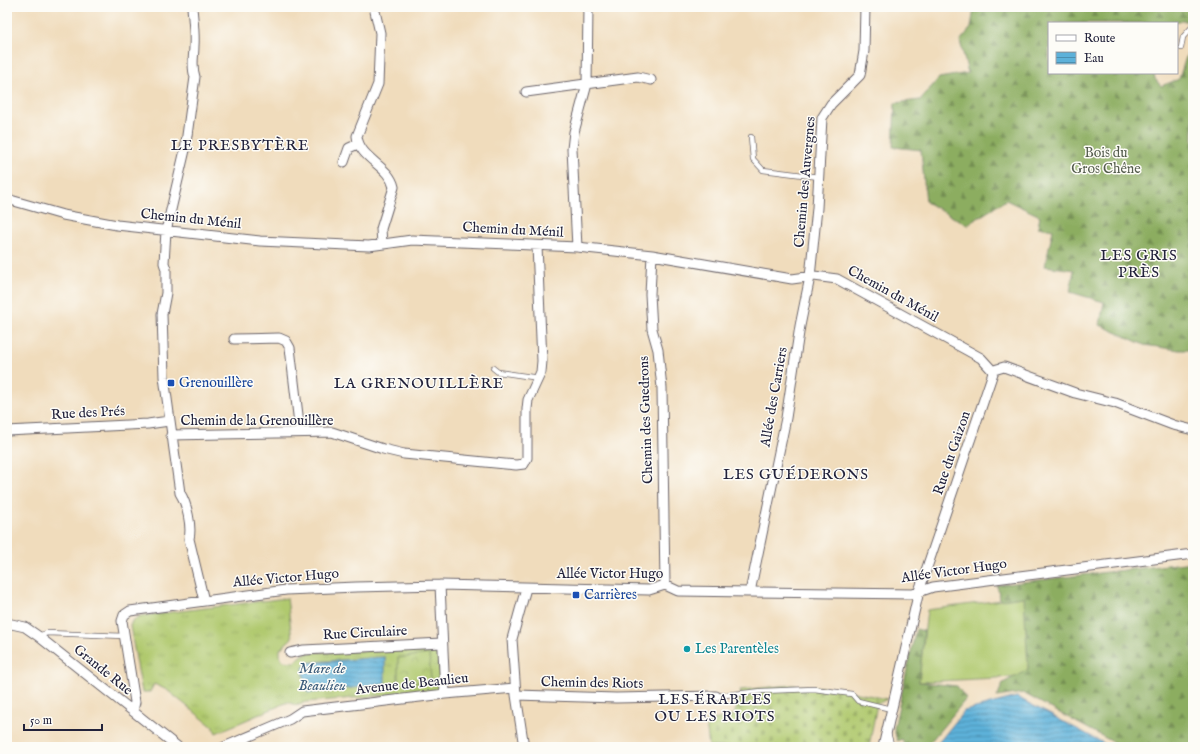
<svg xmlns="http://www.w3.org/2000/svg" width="1200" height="754" font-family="'IM FELL English',serif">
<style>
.grass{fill:url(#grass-tufts);stroke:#697654;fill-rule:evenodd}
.forest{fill:url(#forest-firs);stroke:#57684e}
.cemetery{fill:url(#cemetery-stones);stroke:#697654}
.park{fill:url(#park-crowns);stroke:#697654}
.garden{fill:#b0c96e;stroke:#697654}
.water{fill:url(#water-rules);stroke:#406a8a}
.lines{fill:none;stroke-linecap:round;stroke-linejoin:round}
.lane-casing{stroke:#6a6368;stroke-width:6}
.street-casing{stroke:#6a6368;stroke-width:11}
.lane{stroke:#fff;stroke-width:4.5}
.street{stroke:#fff;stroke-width:9}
.transit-dot{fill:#1a4fb4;stroke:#fdfcf7;stroke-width:1.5}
.culture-dot{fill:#0f9aa8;stroke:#fdfcf7;stroke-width:1.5}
.labels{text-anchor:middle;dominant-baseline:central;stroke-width:3;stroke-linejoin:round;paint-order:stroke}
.park-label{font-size:14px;fill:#545c4d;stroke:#fdfcf7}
.street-label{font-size:14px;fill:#22223b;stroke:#fdfcf7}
.transit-label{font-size:14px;fill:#164399;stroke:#fdfcf7;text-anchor:start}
.culture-label{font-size:14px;fill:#0d838f;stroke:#fdfcf7;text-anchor:start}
.neighbourhood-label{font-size:15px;letter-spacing:1px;fill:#22223b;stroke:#fdfcf7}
.water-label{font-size:15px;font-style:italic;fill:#3a5b7a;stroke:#fdfcf7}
</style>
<defs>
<pattern id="grass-tufts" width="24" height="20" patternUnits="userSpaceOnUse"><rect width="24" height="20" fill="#b0c96e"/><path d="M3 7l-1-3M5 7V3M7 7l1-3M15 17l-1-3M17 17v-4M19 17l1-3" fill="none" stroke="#97ac60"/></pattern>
<pattern id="forest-firs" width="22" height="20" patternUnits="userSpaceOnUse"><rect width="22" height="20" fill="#8cad61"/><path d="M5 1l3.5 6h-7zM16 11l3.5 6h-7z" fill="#728c51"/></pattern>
<pattern id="cemetery-stones" width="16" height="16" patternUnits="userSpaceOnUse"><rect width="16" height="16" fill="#b0c96e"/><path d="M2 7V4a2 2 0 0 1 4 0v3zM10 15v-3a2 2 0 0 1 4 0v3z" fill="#97ac60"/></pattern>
<pattern id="park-crowns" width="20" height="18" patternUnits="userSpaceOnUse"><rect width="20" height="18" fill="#b0c96e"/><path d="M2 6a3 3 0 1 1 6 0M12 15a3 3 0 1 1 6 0" fill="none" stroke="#97ac60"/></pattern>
<pattern id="water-rules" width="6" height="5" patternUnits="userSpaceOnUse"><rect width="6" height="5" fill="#5db1d9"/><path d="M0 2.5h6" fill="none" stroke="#4c90b1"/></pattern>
</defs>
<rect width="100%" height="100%" fill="#fdfcf7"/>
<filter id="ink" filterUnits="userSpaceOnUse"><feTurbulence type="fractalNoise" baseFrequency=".025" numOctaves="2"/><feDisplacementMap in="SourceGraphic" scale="8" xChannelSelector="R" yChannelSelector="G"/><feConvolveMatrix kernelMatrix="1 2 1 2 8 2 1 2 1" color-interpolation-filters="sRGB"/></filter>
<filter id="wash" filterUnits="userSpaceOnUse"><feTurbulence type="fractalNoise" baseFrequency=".012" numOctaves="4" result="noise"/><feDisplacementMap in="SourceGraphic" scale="16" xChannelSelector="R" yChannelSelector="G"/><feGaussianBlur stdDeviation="0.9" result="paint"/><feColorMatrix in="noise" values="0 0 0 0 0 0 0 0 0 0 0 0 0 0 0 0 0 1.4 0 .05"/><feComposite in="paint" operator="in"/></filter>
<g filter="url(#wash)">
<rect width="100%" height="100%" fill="#f0dcbc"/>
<path class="grass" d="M287 598 292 638 280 649V655L283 661 294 662 305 653 434 648 439 655 440 687 438 691 306 702 295 705 288 702 216 733 213 727 167 690 154 684 150 692H142L130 626 132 621 140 616ZM385 657 384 684 307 663 311 662Z"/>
<path class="forest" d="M974 7H1193V21H1173L1172 23H1049V73H1154L1155 79 1161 86 1179 79 1187 54 1193 48V350H1179L1144 345 1100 325 1104 302 1070 292 1074 270 1045 266 1053 230 1038 227 1040 216 1006 200 967 225 926 202 921 150 893 147 895 103 920 100 939 78 968 73 960 41 971 28Z
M1193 562V747H1122L1023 693 997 697 1003 683 1028 669 1024 597 1000 600 997 585Z
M916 629 924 631 919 682 957 686 966 699 926 747H899L904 744 902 739 897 741 894 728Z"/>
<path class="cemetery" d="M792 685 834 688 887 699 877 704 869 747H709L706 722 734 715 741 695 740 690Z"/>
<path class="park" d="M429 654 431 680 398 685V658Z"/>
<path class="garden" d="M1024 597 1028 669 1015 677 919 682 927 610Z"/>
<path class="water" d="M385 657V684L310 693 307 692 303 668 307 663Z
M1017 697 1111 747H935L964 711Z"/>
</g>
<g filter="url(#ink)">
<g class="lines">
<defs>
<path id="lane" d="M1181 48 1183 37 1193 26
M751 137 753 159 763 170 819 177
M493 368 498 372 539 378
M38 636 47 633 124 636
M716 696 762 691 814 689 852 694 858 701 891 709
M888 733 892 747"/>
<path id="street" d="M192 7C193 20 195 33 194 46 194 57 191 66 195 77L185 150 166 231 164 263 166 269V293L162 314 164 377 180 493C187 504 192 526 189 539L204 601
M374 7 380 33 378 84 357 136C359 159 389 165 394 187L381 229 382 244
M526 92 638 77 651 80
M344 162 349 148 358 144
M7 199 63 215 117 225 260 241 369 246 412 240 577 247 652 255 792 279 814 276 837 279 981 358 991 369 994 370
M577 247 572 149 574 132 587 84 588 7
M652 255 650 294 652 329 658 350 662 388 665 585
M234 339 279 338 286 341 290 348 300 432
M994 370 1004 367 1075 393 1115 403 1173 425 1193 430
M7 431 148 424 169 421
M171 435 332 432 383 449 404 454 516 465 524 464 527 458V409L528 400 541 372 542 361 537 246
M440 585 445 694
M750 592 786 418 800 326 810 277 817 208 822 118 831 104 860 75 864 51 865 7
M7 623 25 627 38 636 178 747
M290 653 304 650 442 643
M516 695 616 698 716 696
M133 711 135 702 122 621 124 615 130 611 286 590 356 587 440 585 649 590 665 585 678 591 913 594 933 587 1193 554
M224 747 290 719 302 711 445 694 515 688
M524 747 516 695 512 639 526 588
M883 747 919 591 994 370"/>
</defs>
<use href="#lane" class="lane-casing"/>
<use href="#street" class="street-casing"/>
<use href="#lane" class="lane"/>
<use href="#street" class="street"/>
</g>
</g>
<g class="transit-dot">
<rect x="167" y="379" width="8" height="8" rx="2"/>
<rect x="572" y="591" width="8" height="8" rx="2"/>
</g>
<circle class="culture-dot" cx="687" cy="649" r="4"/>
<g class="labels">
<g class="park-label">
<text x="1106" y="153">Bois du<tspan x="1106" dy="16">Gros Chêne</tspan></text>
</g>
<g class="street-label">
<text transform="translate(805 182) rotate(-85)">Chemin des Auvergnes</text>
<text transform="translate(191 219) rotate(6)">Chemin du Ménil</text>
<text transform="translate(513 230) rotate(3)">Chemin du Ménil</text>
<text transform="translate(893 294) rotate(29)">Chemin du Ménil</text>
<text transform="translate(774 397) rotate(-80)">Allée des Carriers</text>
<text transform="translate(88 413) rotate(-3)">Rue des Prés</text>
<text transform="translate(646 420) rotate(-92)">Chemin des Guedrons</text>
<text x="257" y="421">Chemin de la Grenouillère</text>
<text transform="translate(952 453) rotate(-71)">Rue du Gaizon</text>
<text transform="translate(954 571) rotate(-8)">Allée Victor Hugo</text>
<text x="610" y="574">Allée Victor Hugo</text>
<text transform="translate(286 578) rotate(-5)">Allée Victor Hugo</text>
<text transform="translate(365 633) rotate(-3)">Rue Circulaire</text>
<text transform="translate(103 670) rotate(39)">Grande Rue</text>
<text transform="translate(592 683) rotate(1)">Chemin des Riots</text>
<text transform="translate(412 684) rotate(-6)">Avenue de Beaulieu</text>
</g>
<g class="transit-label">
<text x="179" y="383">Grenouillère</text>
<text x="584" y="595">Carrières</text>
</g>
<g class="culture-label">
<text x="695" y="649">Les Parentèles</text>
</g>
<g class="neighbourhood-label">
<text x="240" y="145">LE PRESBYTÈRE</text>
<text x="1139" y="255">LES GRIS<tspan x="1139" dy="17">PRÈS</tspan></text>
<text x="419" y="383">LA GRENOUILLÈRE</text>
<text x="796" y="474">LES GUÉDERONS</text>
<text x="715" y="699">LES ÉRABLES<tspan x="715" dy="17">OU LES RIOTS</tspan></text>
</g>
<g class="water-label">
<text x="322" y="668">Mare de<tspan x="322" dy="17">Beaulieu</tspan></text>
</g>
</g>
<rect width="1200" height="754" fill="none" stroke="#fdfcf7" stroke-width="24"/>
<rect x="1048" y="22" width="130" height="52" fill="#fdfcf7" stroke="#a5a5ac"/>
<rect x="1056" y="35" width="20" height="6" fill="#ffffff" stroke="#a5a5ac"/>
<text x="1084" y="42" font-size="12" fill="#22223b">Route</text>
<rect x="1056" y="52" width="20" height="12" fill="url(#water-rules)" stroke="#a5a5ac"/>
<text x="1084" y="62" font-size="12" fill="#22223b">Eau</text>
<path d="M24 724v6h78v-6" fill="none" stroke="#22223b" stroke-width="2"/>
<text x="30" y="724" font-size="12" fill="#22223b" stroke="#fdfcf7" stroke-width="3" paint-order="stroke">50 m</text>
</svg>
